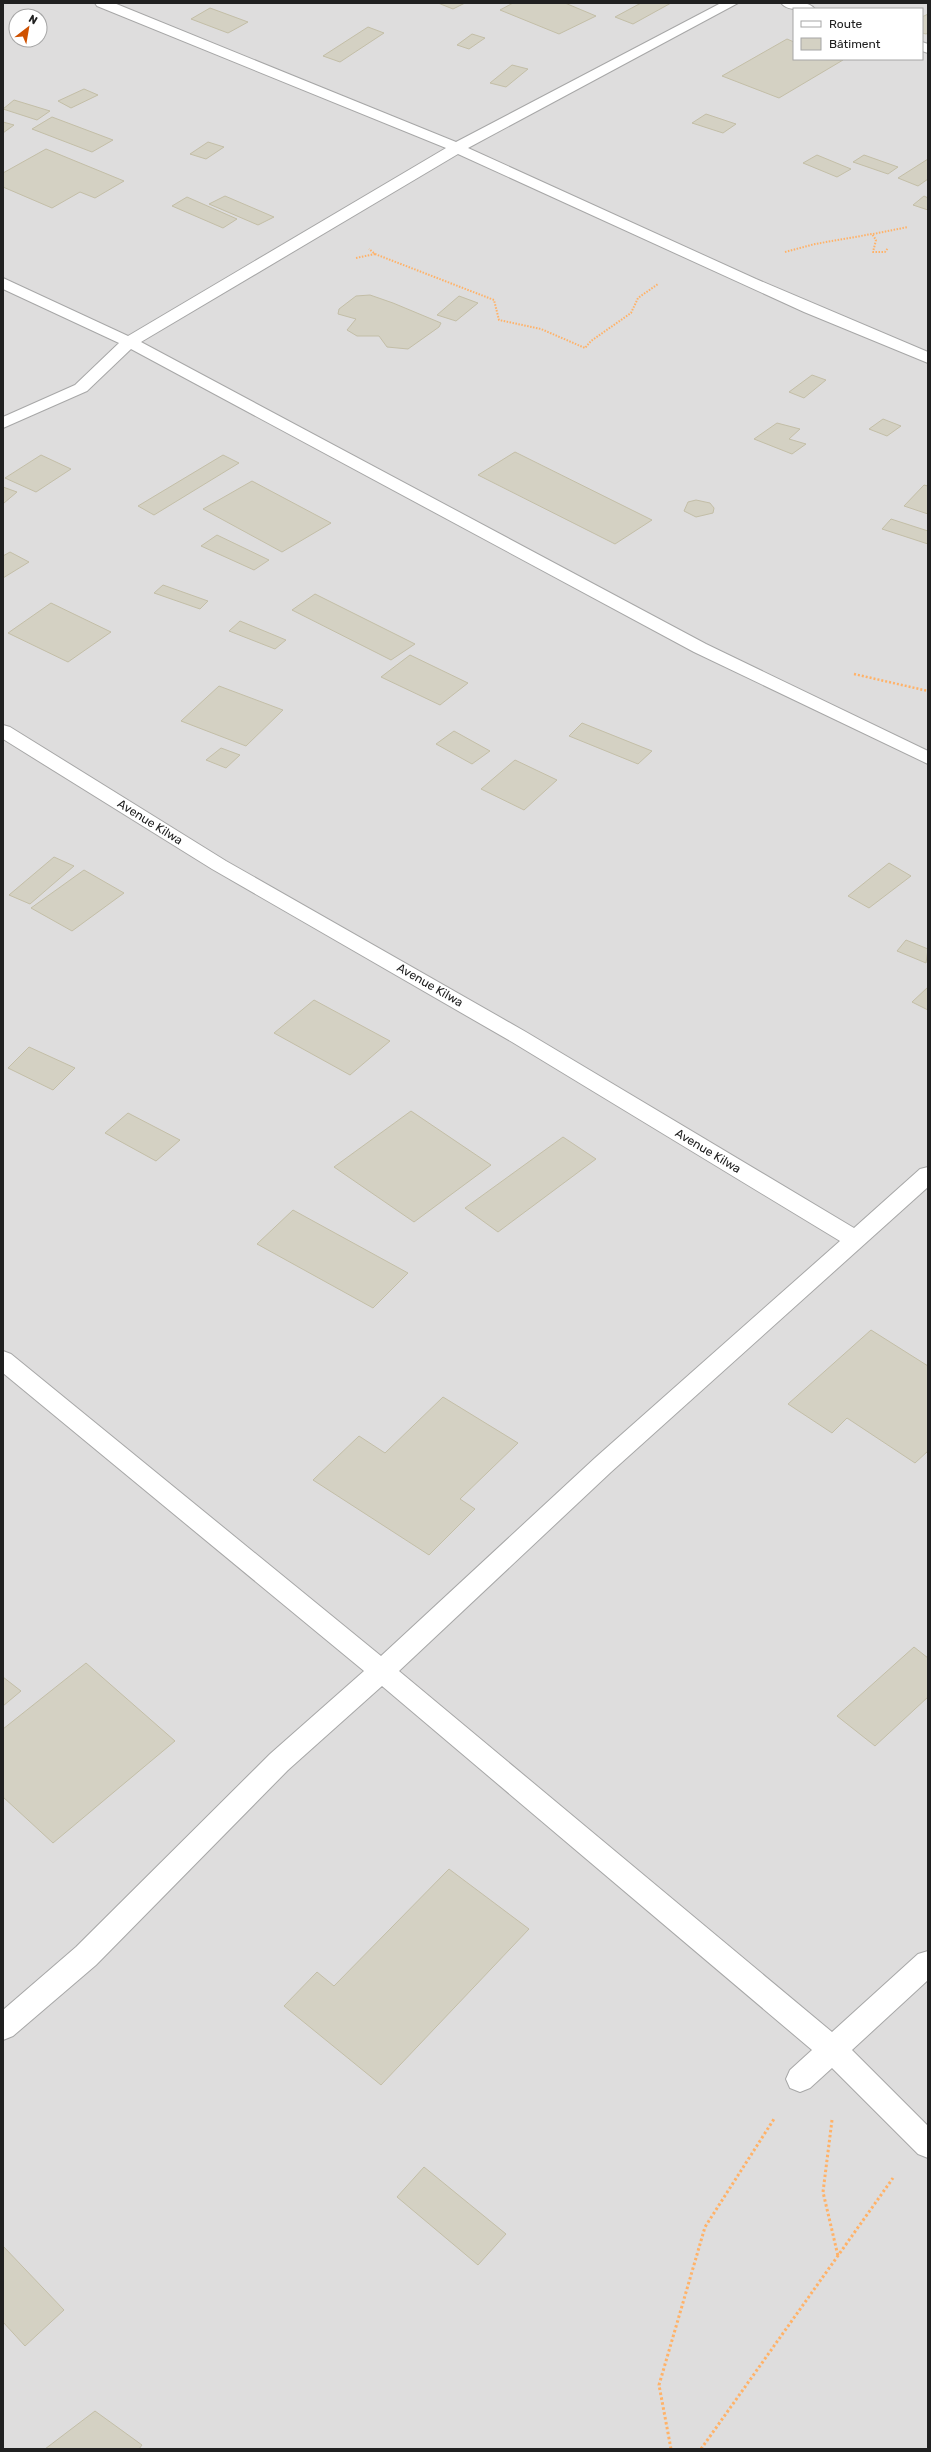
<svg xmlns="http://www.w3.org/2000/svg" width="931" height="2452" font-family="Rubik,sans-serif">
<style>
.residential{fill:#dedddd;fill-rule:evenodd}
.building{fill:#d4d1c3;stroke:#c3bea7}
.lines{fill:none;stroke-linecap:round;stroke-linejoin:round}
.minor-casing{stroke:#a7a7a7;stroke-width:2}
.path-far2{stroke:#ffb268;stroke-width:2;stroke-dasharray:1.5 1.5;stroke-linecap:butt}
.path-far1{stroke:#ffb268;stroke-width:2.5;stroke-dasharray:2 2;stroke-linecap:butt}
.path{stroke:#ffb268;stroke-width:3;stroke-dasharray:2.5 2.5;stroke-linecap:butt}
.minor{fill:#fff;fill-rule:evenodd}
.labels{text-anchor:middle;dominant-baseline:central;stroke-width:3.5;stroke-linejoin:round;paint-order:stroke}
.street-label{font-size:12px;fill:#202020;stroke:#fff}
</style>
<rect width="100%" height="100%" fill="#f0f1e6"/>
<path class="residential" d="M3 3H928V2449H3ZM794 9H922V59H794ZM16 16H40V40H16Z"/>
<path class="building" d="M438 3H465L453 9Z
M513 3H565L596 16 559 34 500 10Z
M641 3H671L633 24 615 17Z
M210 8 248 22 228 33 191 19Z
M928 14V33L926 34 922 33V17Z
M368 27 384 33 340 62 323 56Z
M472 34 485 38 469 49 457 45Z
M787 39 794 42V59L843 60 779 98 722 76Z
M512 65 528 69 506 87 490 83Z
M84 89 98 95 71 108 58 101Z
M14 100 50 111 37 120 3 109Z
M706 114 736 124 723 133 692 123Z
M52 117 113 140 92 152 32 129Z
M3 122 14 125 3 133Z
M208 142 224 147 206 159 190 154Z
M46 149 124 181 95 198 80 192 52 208 3 187V173Z
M817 155 851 169 837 177 803 163Z
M864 155 898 167 888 174 853 162Z
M928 159V179L918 186 898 178Z
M225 196 274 217 258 225 209 204Z
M924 196 928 198V210L913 205Z
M187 197 237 219 223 228 172 206Z
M370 295 393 303 441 323 439 327 408 349 387 347 379 336H357L347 330 356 319 338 314 339 309 356 296Z
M459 296 478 303 456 321 437 315Z
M812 375 826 380 804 398 789 392Z
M883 419 901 426 887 436 869 429Z
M777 423 800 429 789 439 806 444 792 454 754 439Z
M515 452 652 520 615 544 478 475Z
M41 455 71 469 36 492 5 478Z
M223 455 239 463 154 515 138 506Z
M252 481 331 523 282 552 203 509Z
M924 485 928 486V514L904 506Z
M3 487 17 492 4 503 3 502Z
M696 500 710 503 714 508 713 513 696 517 684 511 688 502Z
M891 519 928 531V544L882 529Z
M217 535 269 560 254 570 201 546Z
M10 552 29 562 3 578V556Z
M163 585 208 601 200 609 154 593Z
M315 594 415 644 391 660 292 610Z
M51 603 111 632 68 662 8 633Z
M240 621 286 640 275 649 229 631Z
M410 655 468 683 440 705 381 677Z
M219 686 283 710 246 746 181 721Z
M582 723 652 751 638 764 569 736Z
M454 731 490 751 472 764 436 744Z
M221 748 240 755 226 768 206 760Z
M515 760 557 780 524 810 481 789Z
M54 857 74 866 30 904 9 895Z
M889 863 911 876 869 908 848 896Z
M84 870 124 893 72 931 31 908Z
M906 940 928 949 926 963 897 951Z
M928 987V1010L912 1002Z
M314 1000 390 1041 350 1075 274 1033Z
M29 1047 75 1068 53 1090 8 1068Z
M411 1111 491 1165 414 1222 334 1167Z
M128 1113 180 1140 156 1161 105 1133Z
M563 1137 596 1159 498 1232 465 1208Z
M293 1210 408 1273 373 1308 257 1244Z
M871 1330 928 1366V1451L915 1463 847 1418 832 1433 788 1404Z
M443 1397 518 1443 460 1499 475 1509 429 1555 313 1480 359 1436 385 1453Z
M914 1647 928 1658V1697L875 1746 837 1716Z
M86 1663 175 1741 53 1843 3 1797V1729Z
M3 1677 21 1691 3 1706Z
M449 1869 529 1929 381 2085 284 2006 317 1972 334 1986Z
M424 2167 506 2234 478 2265 397 2197Z
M3 2246 64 2310 25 2346 3 2322Z
M95 2411 142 2445 139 2449H45Z"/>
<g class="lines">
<defs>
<path id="minor" d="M95 3H114L456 142 721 3H738L468 148 756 279 928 352V363L804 312 458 154 141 342 706 644 928 751V764L694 652 131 349 87 391 3 428V417L75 385 119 343 3 289V278L128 336 446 148 97 6Z
M781 3C791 3 808 0 815 9 805 9 788 12 781 3Z
M922 42 928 44V53L922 51Z
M3 725 10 727 226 861 526 1032 854 1228 920 1169 928 1167V1187L611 1472 399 1671 832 2032 918 1954 928 1951V1980L852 2050 928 2126V2158L918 2154 832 2068 810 2088 800 2092 790 2088 786 2079 790 2070 812 2050 382 1686 288 1770 96 1965 13 2036 3 2040V2010L76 1947 270 1754 364 1671 3 1373V1351L11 1354 381 1656 595 1458 840 1241 512 1042 212 869 3 739Z"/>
</defs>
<use href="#minor" class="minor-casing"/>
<path class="path-far2" d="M873 234 908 227
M785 252 815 244 872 234 876 240 873 252H885L888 248
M375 254 494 300 499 320 541 329 585 348 591 341 631 313 638 298 658 284
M356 258 375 254 369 249"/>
<path class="path-far1" d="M854 674 928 691"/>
<path class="path" d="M832 2120 823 2192 838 2256
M671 2449 659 2385 705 2227 774 2119
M701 2449 893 2178"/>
<use href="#minor" class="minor"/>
</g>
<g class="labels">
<g class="street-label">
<text transform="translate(150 822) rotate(32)">Avenue Kilwa</text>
<text transform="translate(430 985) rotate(30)">Avenue Kilwa</text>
<text transform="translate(708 1151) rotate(31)">Avenue Kilwa</text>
</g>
</g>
<rect width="931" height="2452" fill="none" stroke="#202020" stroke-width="8"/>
<rect x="793" y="8" width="130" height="52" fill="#ffffff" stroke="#a6a6a6"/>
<rect x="801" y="21" width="20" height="6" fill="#ffffff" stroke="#a6a6a6"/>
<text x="829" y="28" font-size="12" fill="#202020">Route</text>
<rect x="801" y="38" width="20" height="12" fill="#d4d1c3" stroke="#a6a6a6"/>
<text x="829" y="48" font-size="12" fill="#202020">Bâtiment</text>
<g transform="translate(28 28) rotate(31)"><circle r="19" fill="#ffffff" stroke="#a6a6a6"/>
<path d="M0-3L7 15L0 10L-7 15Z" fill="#cf5100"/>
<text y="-6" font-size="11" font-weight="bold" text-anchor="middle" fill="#202020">N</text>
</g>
</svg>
